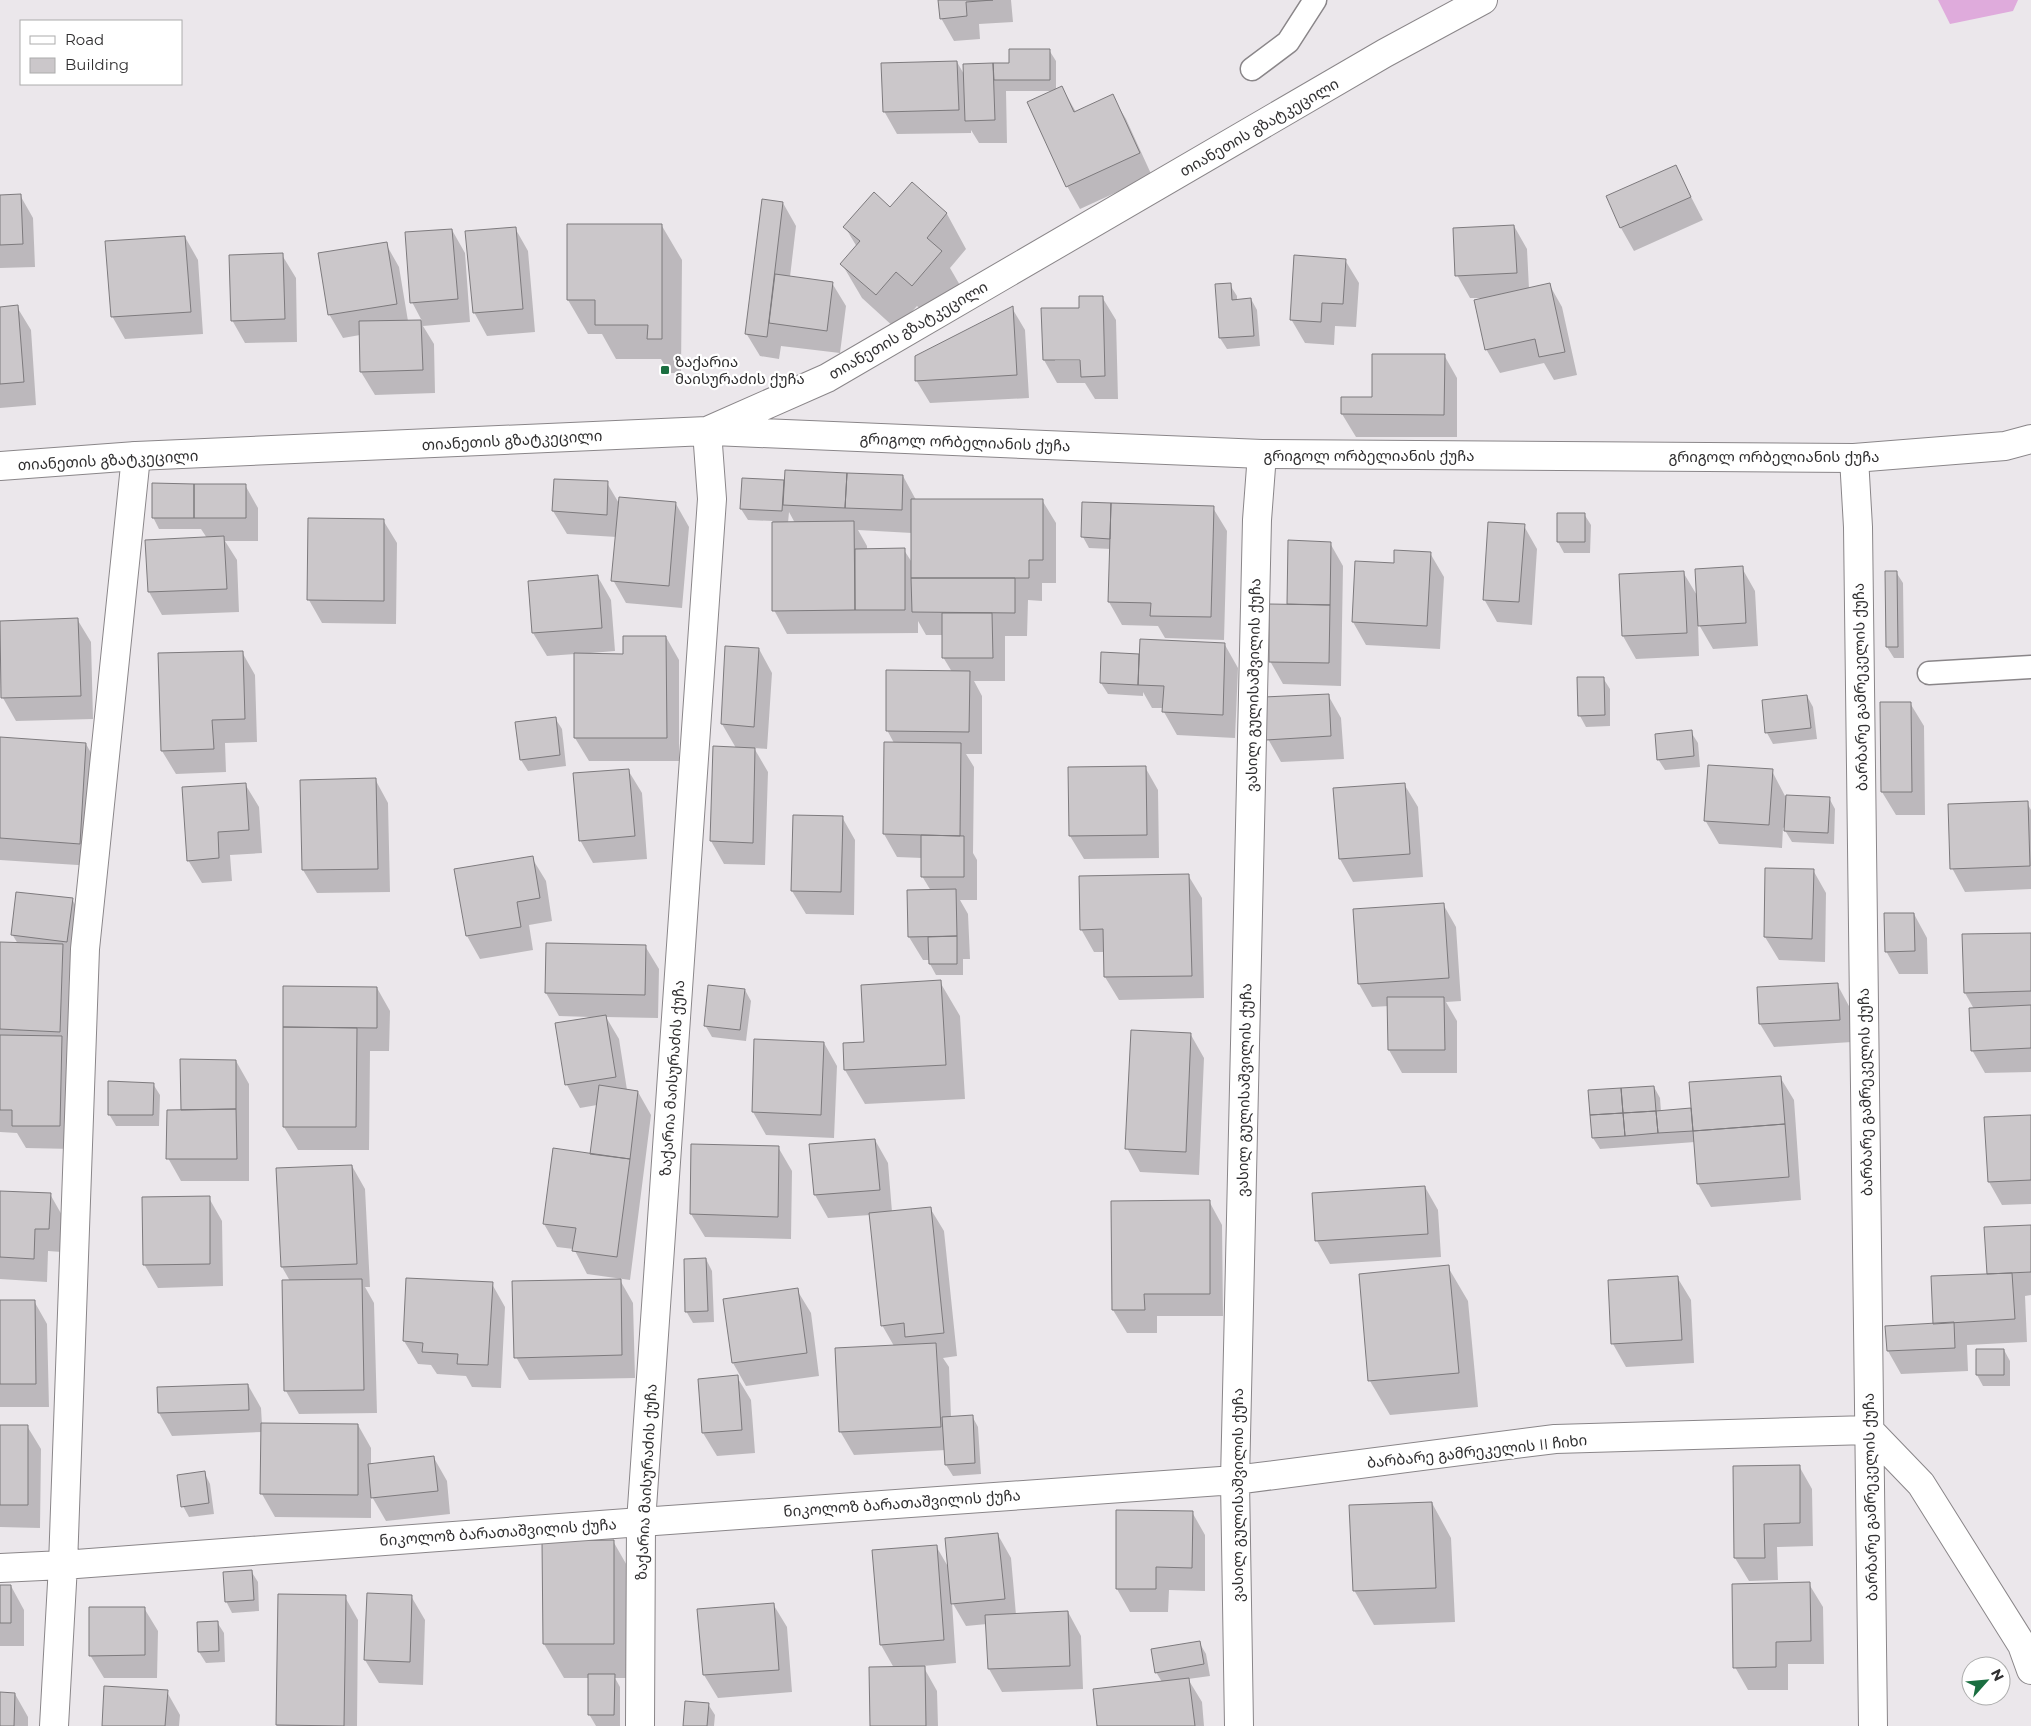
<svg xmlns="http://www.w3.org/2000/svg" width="2031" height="1726" font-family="Montserrat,'Noto Sans Georgian',sans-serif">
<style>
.green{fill:#dfabdc}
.shadow{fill:#0003;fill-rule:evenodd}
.building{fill:#cbc7ca;stroke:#7d7a7d}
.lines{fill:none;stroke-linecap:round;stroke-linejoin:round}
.lane-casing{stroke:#8a8689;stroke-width:25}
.street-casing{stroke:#8a8689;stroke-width:30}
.secondary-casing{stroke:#8a8689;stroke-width:30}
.lane{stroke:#fff;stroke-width:22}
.street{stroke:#fff;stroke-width:28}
.secondary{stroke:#fff;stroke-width:28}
.poi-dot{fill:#1a6e40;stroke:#fff;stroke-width:2}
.labels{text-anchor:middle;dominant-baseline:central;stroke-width:4.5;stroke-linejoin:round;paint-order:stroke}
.street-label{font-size:15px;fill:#302f30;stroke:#fff}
.poi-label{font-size:15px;fill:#302f30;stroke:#fff;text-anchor:start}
</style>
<rect width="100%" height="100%" fill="#ebe7eb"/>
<path class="green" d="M1938 0H2018L2013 11 1950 24Z"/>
<path class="shadow" d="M939 0H1011L1013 22 979 24 980 39 954 41 941 18Z
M1049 50 1056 61V90L1062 88 1076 112 1112 96 1126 119 1152 176 1080 209 1067 186 1055 91H1006L1007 143H979L971 130V133L897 134 884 111 957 62 965 76V65L1011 64Z
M1675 166 1703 220 1634 251 1621 228 1607 197Z
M912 184 947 214 966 249 950 268 961 287 932 320 917 306 896 329 862 298 842 264 857 247 845 227 891 209Z
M20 195 33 218 35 267 0 268V196Z
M783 203 796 226 790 277 832 283 846 306 840 353 781 346 779 359 760 356 746 333Z
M662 226 682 260 681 373H669L661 359H616L602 334H588L568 300Z
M1514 226 1527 249 1529 289 1549 284 1562 307 1577 375 1554 380 1544 363 1500 373 1486 349 1482 298H1470L1457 275Z
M515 228 528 251 535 332 487 336 474 312Z
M452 230 465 253 470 322 423 326 434 344 435 393 375 395 361 372 360 335 343 338 329 314 386 244 399 267 408 321H422L412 302Z
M185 237 198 260 203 334 125 339 112 316Z
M282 255 296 278 297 342 245 343 232 320Z
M1345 260 1359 283 1356 327 1335 326 1334 345 1305 343 1291 319Z
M1230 285 1237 296V300L1251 299 1257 310 1260 346 1227 349 1220 338Z
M1102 297 1116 320 1118 399H1095L1085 383H1057L1044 360 1080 309ZM1086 358V361H1055V359Z
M17 307 31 330 36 405 0 408V308Z
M1012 308 1025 330 1029 398 930 403 916 380Z
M1444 355 1457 378V437H1356L1342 414 1373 398Z
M903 476 916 500H1042L1056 523V583H1042V601L1028 600 1027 636H1005V681H974L982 696V754H966L974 767 973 853 977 860V900H960L968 914 970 959H963V975H936L930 964V960H923L909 937 931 891 922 876V858L897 857 884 834 894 743 887 730 952 672 943 657V635H926L918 621V633L787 634 774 610 773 521 748 520 741 509 743 480 785 482ZM789 512 795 523H788ZM858 530 912 533 913 564 904 550H867V546Z
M555 480 607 483 620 505 676 504 689 527 682 608 626 603 613 580 617 537 567 534 553 511Z
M245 485 258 508V541H225L237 560 239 612 162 615 149 592 146 541 207 538 201 529H159L153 517Z
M1213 508 1227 531 1224 640 1165 638 1158 626 1122 625 1109 602 1111 549 1089 548 1083 537Z
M1558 514H1584L1591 525 1590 553H1564L1558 542Z
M383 520 397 543 396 624 322 623 309 600Z
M1524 526 1537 549 1532 625 1497 622 1484 599Z
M1289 542 1330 543 1343 566 1341 686 1283 684 1270 661 1288 605Z
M1430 553 1444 577 1440 649 1366 645 1353 622 1356 563 1395 565Z
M1742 568 1755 591 1758 646 1713 649 1698 623 1699 656 1636 659 1623 636 1683 572 1698 597Z
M1896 572 1903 583 1904 658H1894L1887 647Z
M598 577 611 600 615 651 591 653V655H624L666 637 679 660V761H589L575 738V654L547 656 533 633Z
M77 619 91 642 93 719 16 721 3 698 0 622Z
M1225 645 1238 668 1235 738 1177 735 1164 712V708H1152L1143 692V696L1108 694 1101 683 1138 655 1140 659Z
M759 649 772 673 767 749 754 748 768 772 765 865 724 864 711 841 736 748 722 724Z
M242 652 255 675 257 742 225 743 226 772 176 774 162 751Z
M1603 678 1610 689V726L1586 727 1580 716Z
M1328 695 1341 718 1344 759 1281 762 1268 739Z
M1807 696 1813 707 1817 739 1773 744 1767 733Z
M1910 703 1924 726 1925 815H1896L1882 792 1881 704Z
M555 718 562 729 566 766 528 771 521 760Z
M1691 732 1698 743 1700 767 1665 770 1658 759Z
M0 738 86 744 99 767 93 866 0 860Z
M1145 767 1158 790 1159 858 1084 859 1070 836Z
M628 770 642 793 647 859 593 863 580 840Z
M1772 771 1785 796 1829 798 1835 809 1834 844 1792 842 1783 827 1782 848 1719 844 1705 820Z
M375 779 388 803 390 892 317 893 303 870Z
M245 784 259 807 262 853 230 855 232 881 202 883 188 860Z
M1404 784 1418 807 1423 877 1353 882 1340 859Z
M2027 803 2031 810V889L1965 892 1952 868Z
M842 817 855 840 854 915 806 914 792 891Z
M532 858 546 881 552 921 529 925 533 950 480 959 467 936Z
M1813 870 1826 893 1825 962 1779 960 1765 937Z
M1188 875 1202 898 1204 998 1119 1000 1105 977V952H1094L1081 929Z
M72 899 85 923 73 1149 26 1148 17 1133 0 1132V943L18 944 12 934Z
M1443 904 1456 927 1461 1001 1446 1002 1457 1021V1073H1402L1389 1050V1006L1372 1007 1359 984 1354 910Z
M1914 914 1927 938 1928 974H1899L1886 951Z
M2031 934V1072L1985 1073 1972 1050 1974 1009 1965 993Z
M547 944 645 946 659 969 658 1018 606 1017 619 1039 627 1090 638 1092 651 1115 630 1280 587 1274 574 1249 557 1247 544 1224 591 1155 597 1105 580 1108 567 1085 557 1024 591 1017 559 1016 546 993Z
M940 982 960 1016 965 1099 865 1104 845 1070 865 1044Z
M1837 984 1850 1008 1852 1042 1774 1047 1760 1024Z
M285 987 377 988 390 1011 389 1051H370L369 1150H298L284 1127Z
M745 990 751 1001 746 1041 712 1037 705 1025Z
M1191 1035 1204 1058 1199 1175 1140 1172 1127 1148Z
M755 1040 824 1043 837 1066 834 1138 766 1135 753 1112Z
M236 1061 249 1084V1181H181L168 1158 182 1111Z
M1780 1077 1794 1100 1801 1200 1711 1207 1698 1184 1695 1142 1600 1149 1593 1138 1654 1087 1660 1098 1661 1112 1692 1109Z
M153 1084 160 1095 159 1126H116L109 1114Z
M2031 1116V1204L2002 1205 1989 1182Z
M875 1140 888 1163 892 1212 930 1208 944 1231 957 1356 943 1358 949 1367 951 1417 972 1416 978 1427 981 1474 953 1476 946 1465V1450L854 1455 840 1431 894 1346 882 1325 870 1215 828 1218 815 1195 810 1145Z
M692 1145 778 1147 792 1171 791 1239 705 1237 691 1214Z
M352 1166 365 1189 370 1287H365L374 1303 377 1413 299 1414 286 1391 290 1281 282 1267 277 1169Z
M1425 1187 1438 1210 1441 1257 1330 1264 1317 1241Z
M0 1192 50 1194 63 1217 62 1252 48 1251 47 1282 0 1279Z
M209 1198 222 1221 223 1286 158 1288 144 1264Z
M1209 1201 1222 1225 1223 1316H1157V1333H1127L1113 1310Z
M2031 1226V1295L2025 1296 2027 1342 1967 1345 1968 1371 1901 1374 1888 1351 1934 1325 1988 1275Z
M706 1259 712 1271 714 1322 693 1323 686 1311Z
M1448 1267 1468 1301 1478 1407 1390 1415 1370 1381Z
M1677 1277 1691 1300 1694 1363 1626 1367 1613 1344Z
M620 1280 633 1303 635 1378 529 1380 516 1357Z
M492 1284 505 1307 501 1388 472 1387 466 1376 437 1374 431 1365 418 1364 404 1341Z
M797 1290 811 1313 819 1376 746 1386 733 1363Z
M34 1301 47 1324 49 1407H0V1302Z
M2004 1350 2010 1361V1386H1983L1977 1375Z
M737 1377 751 1400 755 1453 717 1456 703 1433 699 1380Z
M248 1385 261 1408 262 1425H358L371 1448V1465L434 1458 447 1481 450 1514 386 1521 371 1495V1518L275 1517 262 1494V1432L172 1436 159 1413 158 1388Z
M0 1426H27L41 1449 40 1528 0 1527Z
M1799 1466 1812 1489 1813 1546 1777 1547 1778 1580 1749 1581 1735 1558Z
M204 1472 210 1484 214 1514 189 1517 183 1506Z
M1432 1503 1451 1538 1455 1622 1374 1625 1354 1590Z
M1192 1512 1205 1535V1591L1169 1590 1168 1612H1130L1117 1589Z
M998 1535 1011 1558 1016 1615 1068 1612 1081 1636 1083 1689 1002 1692 989 1669 987 1624 966 1626 952 1602 956 1663 923 1666 937 1691 938 1726H871L894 1668 881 1645 874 1551 936 1546 950 1570Z
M613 1541 633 1576 634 1678H615L620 1687V1726H596L589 1714 590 1678H564L544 1644Z
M251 1571 258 1582 259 1611 232 1613 226 1601Z
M1809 1584 1823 1607 1824 1664H1788V1690H1748L1735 1667Z
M0 1586H11L24 1610V1646H0Z
M279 1595 345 1597 358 1620 357 1726H277Z
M411 1596 425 1620 423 1685 379 1683 365 1660Z
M773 1604 787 1627 792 1692 718 1698 704 1675Z
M144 1608 158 1631 157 1678H104L90 1655Z
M217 1622 224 1633 225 1662 206 1663 199 1652Z
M1199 1642 1206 1654 1210 1676 1188 1679 1202 1702 1204 1726H1098L1162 1682 1156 1672Z
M167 1692 180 1715 179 1726H103Z
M0 1693 15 1694 28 1717V1726H0Z
M708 1704 715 1715 714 1726H684Z"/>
<path class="building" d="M938 0H993L966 2 967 16 940 19Z
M1009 49H1050V80H994L993 63H1009Z
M957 61 959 110 883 112 881 63Z
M993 63 995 120 965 121 963 64Z
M1062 86 1074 112 1113 94 1140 153 1066 187 1027 102Z
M1676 165 1691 197 1620 228 1606 196Z
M912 182 947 213 927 238 942 251 912 286 896 272 876 295 840 264 860 241 843 227 874 192 890 207Z
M21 194 23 244 0 245V195Z
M762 199 783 202 767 337 745 334Z
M567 224H662V339H647L648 325H595V300H567Z
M1514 225 1517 273 1455 276 1453 228Z
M516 227 523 309 473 313 465 231Z
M452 229 458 299 410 303 405 232Z
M185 236 191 312 111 317 105 241Z
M387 242 397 304 328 315 318 253Z
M283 253 285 319 231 321 229 255Z
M1294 255 1346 259 1343 304 1322 303 1321 322 1290 320Z
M775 274 833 282 827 331 769 323Z
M1231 283 1232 300 1251 298 1254 336 1219 338 1215 284Z
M1550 283 1565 352 1539 357 1535 339 1485 350 1474 300Z
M1079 296H1103L1105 376 1081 377 1080 360H1043L1041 308H1079Z
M18 305 24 382 0 384V307Z
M1013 306 1017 375 915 381V356Z
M421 320 423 370 360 372 359 321Z
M1372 354H1445L1444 415 1341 414V397H1372Z
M785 470 847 473 845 508 783 505Z
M847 473 903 475 902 510 845 508Z
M742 478 784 480 782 511 740 509Z
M554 479 608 481 607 515 552 511Z
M152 483 194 484V518H152Z
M194 484H246V518H194Z
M619 497 676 502 669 586 611 581Z
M911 499H1043V560H1029V578H911Z
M1082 502 1111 503 1110 539 1081 537Z
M1111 503 1214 506 1211 617 1150 616 1151 603 1108 602Z
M1557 513H1585V542H1557Z
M308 518 384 519V601L307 600Z
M854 521 855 610 772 611V522Z
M1488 522 1525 524 1519 602 1483 600Z
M224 536 227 589 148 592 145 540Z
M1288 540 1331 542 1330 605 1287 604Z
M905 548V610H855V549Z
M1394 550 1431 552 1427 626 1352 622 1355 561 1394 563Z
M1743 566 1746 623 1698 626 1695 569Z
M1684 571 1687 633 1622 636 1619 574Z
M1885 571H1897L1898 647H1886Z
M598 575 602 628 532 633 528 581Z
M911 578H1015V613L912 612Z
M1269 604 1330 605 1329 663 1269 662Z
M942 613H992L993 658H942Z
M78 618 81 696 1 698 0 621Z
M623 636H666L667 738H574V653L623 654Z
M1140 639 1225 643 1223 715 1162 712 1164 686 1138 685Z
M725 646 759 648 754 727 721 724Z
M243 651 245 719 212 720 214 749 161 751 158 653Z
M1101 652 1139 654 1138 685 1100 683Z
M886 670 970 671 969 732 886 731Z
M1577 677H1604L1605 715 1578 716Z
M1329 694 1331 736 1266 740 1264 697Z
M1807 695 1811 728 1765 733 1762 700Z
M1880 702H1911L1912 792H1881Z
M556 717 560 755 520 760 515 722Z
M1692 730 1694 756 1657 760 1655 734Z
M0 737 86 743 80 844 0 838Z
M884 742 961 743 960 836 883 834Z
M713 746 755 748 753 843 710 841Z
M1708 765 1773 769 1769 825 1704 821Z
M1146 766 1147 835 1069 836 1068 767Z
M629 769 635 836 579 841 573 773Z
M376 778 378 869 302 870 300 780Z
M246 783 249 830 218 832 219 858 187 861 182 787Z
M1405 783 1410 854 1339 859 1333 788Z
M1786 795 1830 797 1828 833 1784 831Z
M2028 801 2030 866 1950 869 1948 804Z
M793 815 843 816 841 892 791 891Z
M921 835 964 836V877H921Z
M533 856 540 898 517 902 521 927 466 936 454 869Z
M1765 868 1814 869 1812 939 1764 937Z
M1189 874 1192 976 1104 977 1103 929 1080 930 1079 876Z
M956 889 957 936 908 937 907 890Z
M16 892 73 898 67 942 11 935Z
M1444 903 1449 978 1358 984 1353 909Z
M1884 913H1914L1915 951 1885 952Z
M2031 933V991L1964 993 1962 934Z
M957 936V964H929L928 937Z
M0 942 63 944 60 1032 0 1029Z
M546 943 646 945 645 995 545 993Z
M941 980 946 1065 844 1070 843 1043 864 1042 861 985Z
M1838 983 1840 1020 1759 1024 1757 987Z
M708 985 745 989 740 1030 704 1026Z
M283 986 377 987V1028L283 1027Z
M1387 997H1444L1445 1050H1388Z
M2031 1005V1048L1971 1051 1969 1008Z
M606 1015 616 1077 565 1085 555 1023Z
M283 1027 357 1028 356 1127H283Z
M1131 1030 1191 1033 1186 1152 1125 1149Z
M0 1035 62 1036 60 1126H12V1110H0Z
M754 1039 824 1042 821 1115 752 1112Z
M180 1059 236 1060V1109L181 1110Z
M1781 1076 1785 1124 1693 1131 1689 1082Z
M108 1081 154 1083 153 1115H108Z
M599 1085 638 1091 630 1159 590 1154Z
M1654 1086 1656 1111 1623 1113 1621 1088Z
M1621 1088 1623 1113 1590 1115 1588 1090Z
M1691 1108 1693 1131 1658 1133 1656 1111Z
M236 1109 237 1159H166L167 1110Z
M1656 1111 1658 1133 1625 1136 1623 1113Z
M1623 1113 1625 1136 1592 1138 1590 1115Z
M2031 1115V1180L1988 1182 1984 1117Z
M1785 1124 1789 1177 1697 1184 1693 1131Z
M875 1139 880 1190 814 1195 809 1144Z
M691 1144 779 1146 778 1217 690 1214Z
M553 1148 630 1159 617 1257 572 1251 576 1228 543 1224Z
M352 1165 357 1264 281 1267 276 1168Z
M1425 1186 1428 1234 1315 1241 1312 1193Z
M0 1191 51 1193 49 1229H35L34 1259 0 1257Z
M210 1196V1264L143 1265 142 1197Z
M1210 1200V1294H1144L1145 1310H1112L1111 1201Z
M931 1207 944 1333 905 1337 904 1323 881 1326 869 1213Z
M2031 1225V1272L1987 1274 1984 1227Z
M706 1258 708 1311 685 1312 684 1259Z
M1449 1265 1459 1373 1368 1381 1359 1274Z
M2012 1273 2015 1319 1933 1324 1931 1276Z
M1678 1276 1682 1340 1611 1344 1608 1280Z
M406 1278 493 1282 488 1365 457 1364 458 1354 422 1352 423 1343 403 1341Z
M362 1279 364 1390 284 1391 282 1280Z
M621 1279 622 1355 514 1358 512 1281Z
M798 1288 807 1353 732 1363 723 1299Z
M0 1300H35L36 1384H0Z
M1954 1322 1955 1348 1887 1351 1885 1326Z
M936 1343 941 1427 839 1432 835 1348Z
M1976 1349H2004V1375H1976Z
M738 1375 742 1430 702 1433 698 1379Z
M248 1384 249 1410 158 1413 157 1387Z
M973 1415 975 1463 945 1465 942 1417Z
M261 1423 358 1424V1495L260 1494Z
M0 1425H28V1505H0Z
M434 1456 438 1491 371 1498 368 1464Z
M1800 1465V1523L1764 1524 1765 1558H1734L1733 1466Z
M205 1471 209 1503 181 1507 177 1475Z
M1432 1502 1436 1588 1353 1591 1349 1505Z
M1116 1510 1193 1511 1192 1568 1156 1567V1589H1116Z
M998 1533 1005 1599 951 1604 945 1538Z
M614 1540V1644H543L542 1541Z
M937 1545 944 1640 880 1645 872 1550Z
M252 1570 254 1600 225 1602 223 1572Z
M1810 1582 1811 1641 1776 1642V1667L1733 1668 1732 1584Z
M0 1585H11V1623H0Z
M367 1593 412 1595 410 1662 364 1660Z
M278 1594 346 1595 344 1726 276 1725Z
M774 1603 779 1670 703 1675 697 1609Z
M89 1607H145V1655L89 1656Z
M1068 1611 1070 1666 988 1669 985 1615Z
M218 1621 219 1651 198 1652 197 1622Z
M1200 1641 1204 1664 1155 1673 1151 1649Z
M925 1666 926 1726H870L869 1667Z
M588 1674H615L614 1715H588Z
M1189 1678 1195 1726H1097L1093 1689Z
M104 1686 168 1690 165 1726H102Z
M0 1692 15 1693 14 1726H0Z
M685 1701 709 1703 707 1726H683Z"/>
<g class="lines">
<defs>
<path id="lane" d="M1252 69 1288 42 1315 0
M1929 673 2031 667"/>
<path id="street" d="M1854 458 1858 527 1873 1726
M1869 1430 1921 1484 2022 1645 2031 1670
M0 1568 63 1565 641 1522 1235 1480 1555 1439 1869 1430
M54 1726 63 1565 85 949 136 456
M1239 1726 1235 1480 1257 520 1262 454"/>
<path id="secondary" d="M713 431 1262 454 1854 458 2005 446 2031 439
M0 466 136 456 707 431 827 378 1385 53 1483 0
M640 1726 641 1522 712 499 707 431"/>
</defs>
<use href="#lane" class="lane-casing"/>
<use href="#street" class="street-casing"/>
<use href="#secondary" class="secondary-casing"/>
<use href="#lane" class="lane"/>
<use href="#street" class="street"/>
<use href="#secondary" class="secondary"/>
</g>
<rect class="poi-dot" x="660" y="365" width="10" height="10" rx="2.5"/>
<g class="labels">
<g class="street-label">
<text transform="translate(1259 127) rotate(-30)">თიანეთის გზატკეცილი</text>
<text transform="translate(908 330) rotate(-30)">თიანეთის გზატკეცილი</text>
<text transform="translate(512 440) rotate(-3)">თიანეთის გზატკეცილი</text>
<text transform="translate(965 442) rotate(2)">გრიგოლ ორბელიანის ქუჩა</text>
<text x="1369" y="455">გრიგოლ ორბელიანის ქუჩა</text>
<text x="1774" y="456">გრიგოლ ორბელიანის ქუჩა</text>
<text transform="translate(108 460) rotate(-3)">თიანეთის გზატკეცილი</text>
<text transform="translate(1253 685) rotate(-89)">ვასილ გულისაშვილის ქუჩა</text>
<text transform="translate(1860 687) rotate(-91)">ბარბარე გამრეკელის ქუჩა</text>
<text transform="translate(672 1078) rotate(-86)">ზაქარია მაისურაძის ქუჩა</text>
<text transform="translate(1244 1090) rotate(-89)">ვასილ გულისაშვილის ქუჩა</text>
<text transform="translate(1865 1092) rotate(-91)">ბარბარე გამრეკელის ქუჩა</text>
<text transform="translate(1477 1451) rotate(-6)">ბარბარე გამრეკელის II ჩიხი</text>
<text transform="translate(646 1482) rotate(-87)">ზაქარია მაისურაძის ქუჩა</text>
<text transform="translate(1237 1495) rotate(-90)">ვასილ გულისაშვილის ქუჩა</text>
<text transform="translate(1870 1497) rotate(-91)">ბარბარე გამრეკელის ქუჩა</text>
<text transform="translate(902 1503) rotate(-4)">ნიკოლოზ ბარათაშვილის ქუჩა</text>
<text transform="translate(498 1532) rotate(-4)">ნიკოლოზ ბარათაშვილის ქუჩა</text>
</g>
<g class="poi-label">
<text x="675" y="361">ზაქარია<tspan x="675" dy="17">მაისურაძის ქუჩა</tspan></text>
</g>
</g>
<rect x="20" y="20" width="162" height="65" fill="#ffffff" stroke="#acacac"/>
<rect x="30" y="36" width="25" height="8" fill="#ffffff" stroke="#acacac"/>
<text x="65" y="45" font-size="15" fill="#302f30">Road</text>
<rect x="30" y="58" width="25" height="15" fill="#cbc7ca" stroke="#acacac"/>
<text x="65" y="70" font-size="15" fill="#302f30">Building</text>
<g transform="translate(1986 1681) rotate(63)"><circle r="24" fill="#ffffff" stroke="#acacac"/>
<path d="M0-4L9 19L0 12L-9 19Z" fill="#1a6e40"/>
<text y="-8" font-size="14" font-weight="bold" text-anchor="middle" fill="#302f30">N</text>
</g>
</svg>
